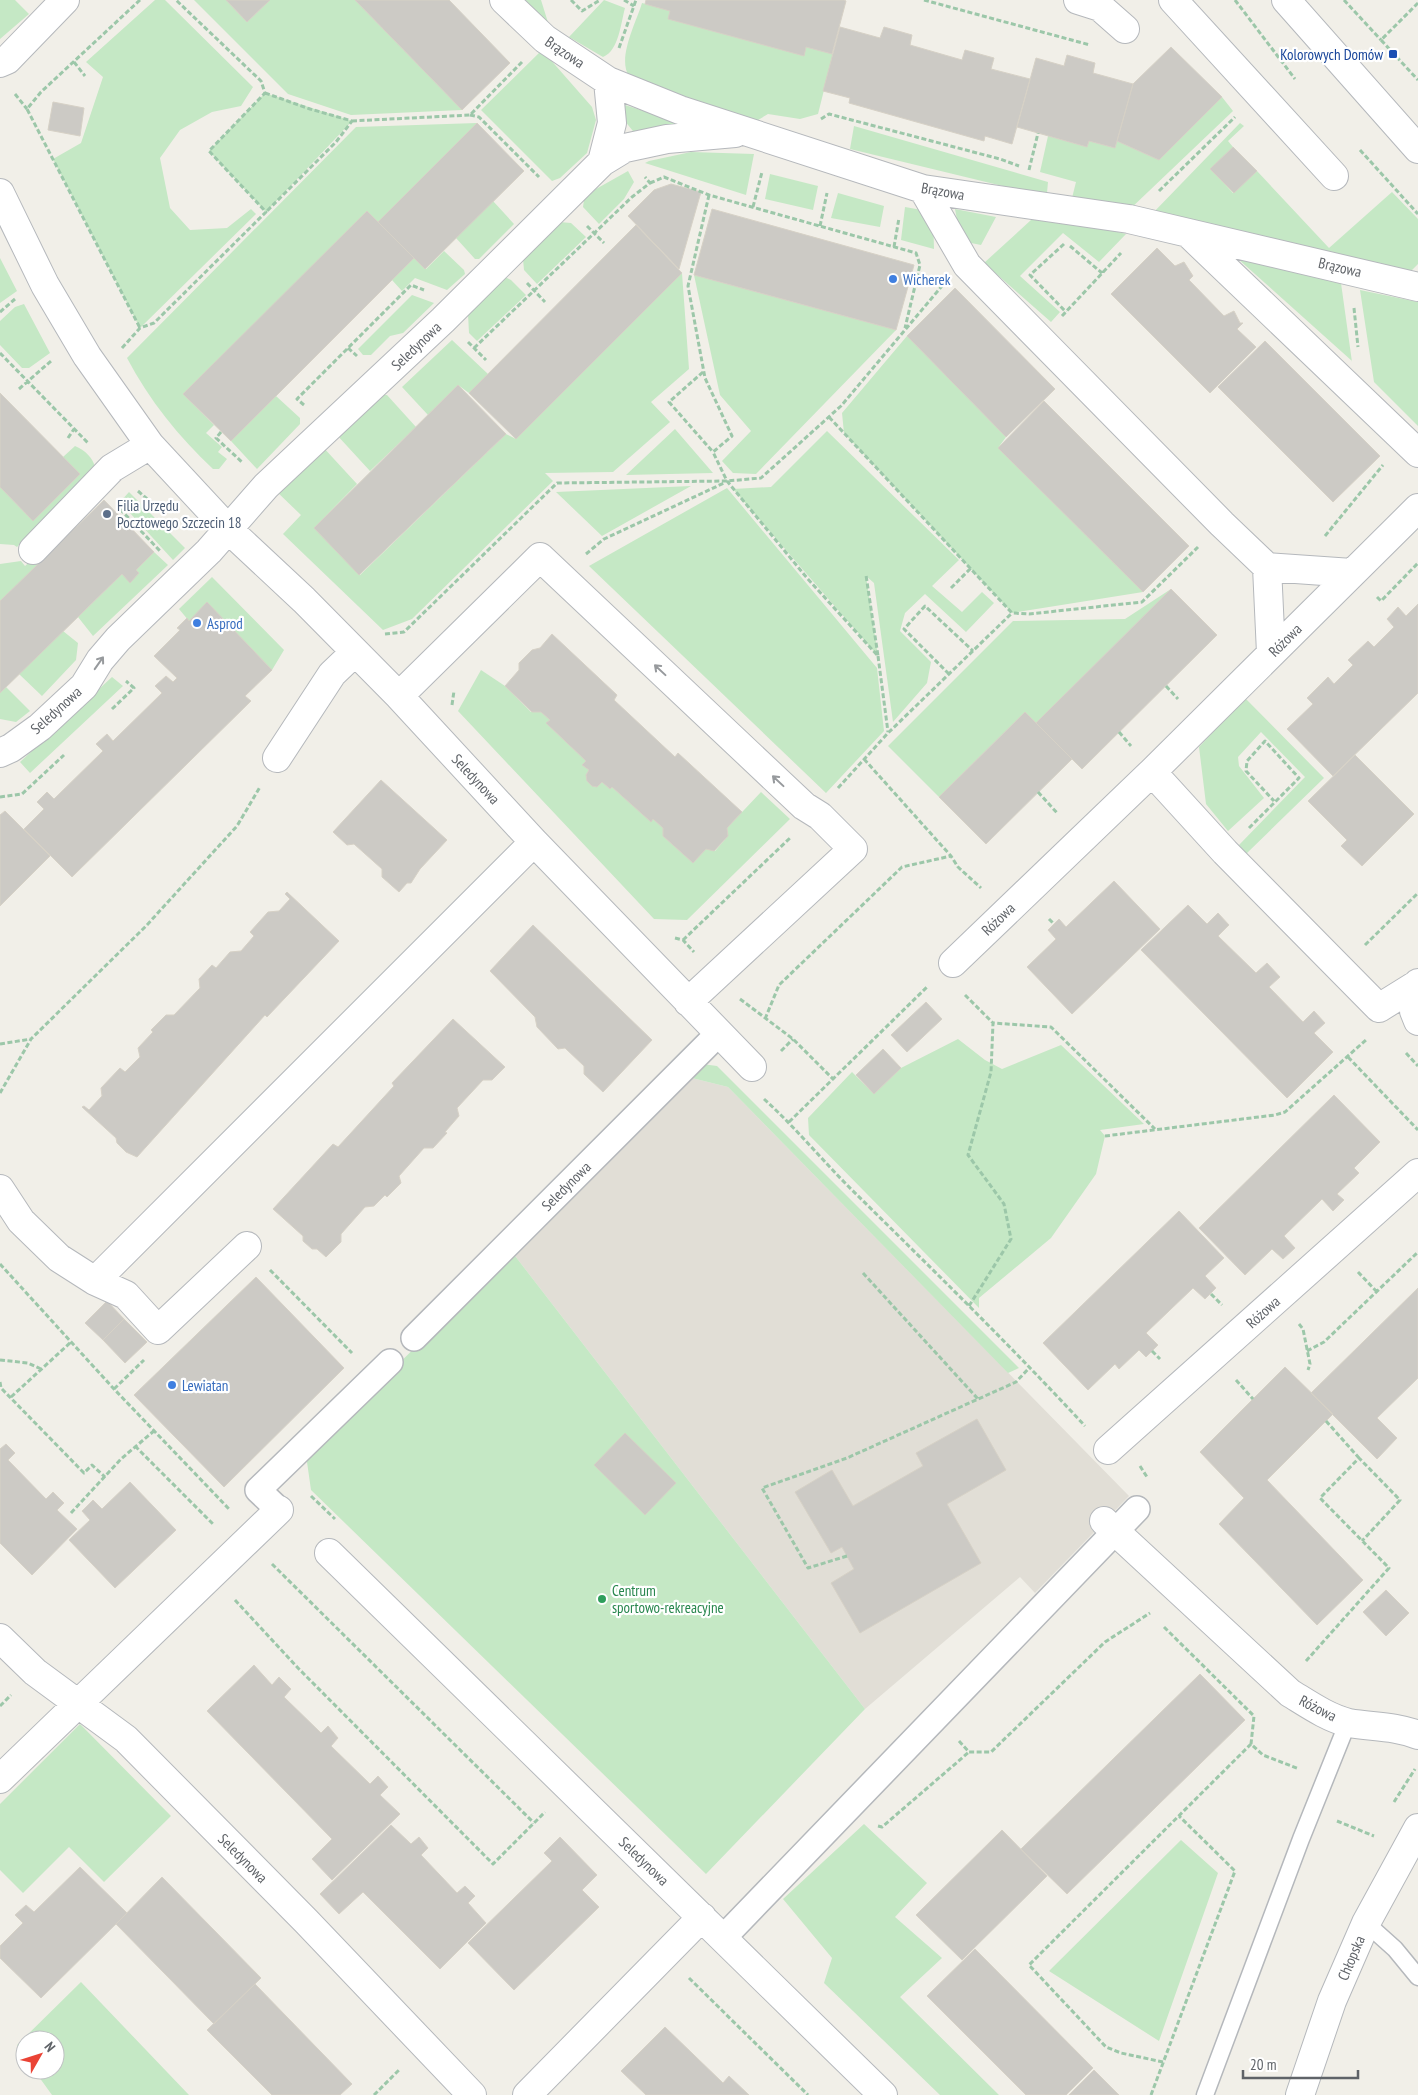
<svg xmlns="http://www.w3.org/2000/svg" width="1418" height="2095" font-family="'PT Sans Narrow',sans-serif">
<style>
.education{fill:#e1ded6}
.green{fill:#c5e8c5}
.building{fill:#cccac5;stroke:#d6d1c6}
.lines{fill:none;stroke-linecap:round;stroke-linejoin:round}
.service-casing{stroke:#b5b8bc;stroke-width:19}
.pedestrian-casing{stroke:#b5b8bc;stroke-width:28}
.minor-casing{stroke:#b5b8bc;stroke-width:30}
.tertiary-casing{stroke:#b5b8bc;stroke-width:30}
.path{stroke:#9cc7a9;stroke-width:3;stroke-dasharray:5 2.5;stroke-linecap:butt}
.service{stroke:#fff;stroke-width:16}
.pedestrian{stroke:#fff;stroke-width:25}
.minor{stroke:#fff;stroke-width:28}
.tertiary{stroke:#fff;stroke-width:28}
.oneway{stroke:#979a9d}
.transit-dot{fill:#1a4fb4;stroke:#fff;stroke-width:2}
.shop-dot{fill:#3f7fe0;stroke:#fff;stroke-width:2}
.service-dot{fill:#5c6f8a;stroke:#fff;stroke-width:2}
.leisure-dot{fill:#2e9e5b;stroke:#fff;stroke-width:2}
.labels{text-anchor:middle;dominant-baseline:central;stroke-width:4.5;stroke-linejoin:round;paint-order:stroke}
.street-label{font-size:15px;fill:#5f6368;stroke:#fff}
.transit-label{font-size:15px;fill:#164399;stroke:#fff;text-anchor:end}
.shop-label{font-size:15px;fill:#366cbe;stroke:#fff;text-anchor:start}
.service-label{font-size:15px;fill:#4e5e75;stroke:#fff;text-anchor:start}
.leisure-label{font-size:15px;fill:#27864d;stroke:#fff;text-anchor:start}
</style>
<rect width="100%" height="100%" fill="#f1efe8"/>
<path class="education" d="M688 1077 728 1087 1129 1496 1035 1593 1020 1577 865 1709 512 1252Z"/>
<path class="green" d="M0 0H15L29 14 0 39Z
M155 0H165L253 87 241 106 212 112 180 130 160 158 170 208 190 230 227 228 251 209 256 214 140 328 53 159 81 143 103 77 86 62Z
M194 0H226L247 22 270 0H355L462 110 351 115 288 94Z
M515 0H541L551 32Z
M604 0 625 8C621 22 619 51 603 57L569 37Z
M642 3 833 54 818 114 800 119 768 114 748 126 629 76C617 58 636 23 642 3Z
M542 50 592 107 596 120 587 153 560 178 552 181 481 110Z
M265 93 352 121 266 212 209 151Z
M1222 97 1233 111 1128 211 1071 202 1076 182 1040 172 1048 136 1087 147 1089 141 1115 148 1117 141 1159 160Z
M625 105 681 123 641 141 620 115Z
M477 123 378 222 367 212 184 395 214 425 206 433 222 447 218 452 227 459 219 469H213C179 437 149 400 127 358L356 127Z
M1240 123 1244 126 1228 141 1233 147 1211 169 1233 193 1257 171 1329 248 1392 192 1418 219V264L1409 273 1151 215Z
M854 126 1048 182 1047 193H1031L850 149Z
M691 152 754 154 746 195 645 163 649 161Z
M628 171 634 182 624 199 599 224 583 207 584 200 596 189Z
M770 174 818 186 813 210 765 199Z
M838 193 884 206 880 227 831 218Z
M493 201 514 224 479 259H475L456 238Z
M905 207 933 212 934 249 901 240Z
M955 209 996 217 981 245 961 241Z
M1051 216 1126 234 1099 262 1063 233 1020 276 1060 312 1051 322 984 263 1031 220Z
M559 222 571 223 586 237 537 284 524 270 523 259Z
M444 251 464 270 465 274 447 290 415 278 402 291 392 280 414 258 426 269Z
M0 258 17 291 0 303Z
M1237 258 1341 283 1352 362V361Z
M682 273 689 369 651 402 670 422 613 472 545 473 553 481 412 619 383 630 283 534 301 515 274 489 322 446 357 484 314 528 360 575 506 434 516 439Z
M694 275 896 330 756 474 733 473 722 461 751 431 720 395Z
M505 277 511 280 526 295 477 341 469 333 468 314Z
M1360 290 1418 302V426L1374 382Z
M412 295 434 303 403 333 390 336 371 355H363L358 349Z
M24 304 50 353 29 368H22L0 345V321L15 307Z
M907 336 1006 437 998 448 1143 592 1012 613 844 433 842 413Z
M452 340 488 374 469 393 458 385 428 415 402 387Z
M375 395H387L416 427 370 471 336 434Z
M276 396 300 418V424L257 469 231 441Z
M675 429 713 473 626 475Z
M827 431 959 560 932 586 962 612 982 592 994 603 966 632 925 594 905 613 900 631 931 662 927 683 893 722 874 583 866 576 878 656 733 489 771 487Z
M75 446C85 450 93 458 95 467L17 547 14 545 0 544V487L33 521 80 474 63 457Z
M691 486 602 536 556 492Z
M727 488 877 668 884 731 826 793 589 566Z
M129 492 185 548 173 560 120 502Z
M154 552 168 565 93 636 78 617 122 574 130 582 139 573 136 570Z
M35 557 40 563 0 601V564L21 561 25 566Z
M212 577 284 650 272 670 207 603 189 621 179 609Z
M1171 589 1036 723 1025 712 939 797 888 746 1013 621 1125 619Z
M63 631 78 643 76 660 42 696 19 674Z
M481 670 505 686 531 712H541L550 720 547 724 586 761 582 765 589 770 586 775C587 782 590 786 597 787L602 782 610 789 612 787 650 821 653 819 663 828V836L693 863 706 849 715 851 728 836 727 828 761 792 790 819 687 920 654 919 458 711Z
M112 677 123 686 30 773 20 762Z
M6 687 30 711 16 722 0 719V693Z
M1245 698 1324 778 1246 854 1239 845 1305 777 1261 732 1238 757 1239 766 1264 798 1228 831 1206 804 1199 747Z
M958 1039 985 1060 1002 1069 1061 1045 1144 1124 1100 1130 1105 1136 1096 1174 1051 1238 979 1298V1308L809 1135 808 1118 852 1072 874 1094 901 1068Z
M702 1064 717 1066 1019 1368 1008 1373 728 1087 688 1077Z
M512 1252 865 1709 706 1874 311 1490 306 1455Z
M80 1724 171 1816 104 1882 69 1847 23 1893 0 1870V1804Z
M864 1824 927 1883 895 1917 942 1958 900 1997 999 2095H940L824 1983 832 1958 783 1899Z
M1181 1840 1218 1873 1159 2041 1049 1971Z
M81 1982 189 2095H52L34 2070H55V2040H25V2057L17 2045Z"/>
<path class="building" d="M226 0H270L247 22Z
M355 0H449L510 63 462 110Z
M646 0H844L846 1 832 54 806 47 804 56 668 19 670 11 645 4Z
M840 27 880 38 884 27 912 35 910 45 962 60 965 50 994 58 991 69 1030 79 1012 144 985 136 984 141 849 103 850 98 823 91Z
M1171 47 1222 97 1159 160 1117 141 1133 84Z
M1067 55 1095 63 1093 73 1133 84 1115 148 1089 141 1087 147 1017 127 1036 58 1064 66Z
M53 102 84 108 80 136 48 130Z
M477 123 524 171 425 269 378 222Z
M1233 147 1257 171 1234 193 1210 169Z
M671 184 701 192 679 269 628 216 654 190Z
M712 209 914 265 896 330 694 275Z
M367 211 414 258 231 441 183 394Z
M636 225 682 273 516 439 469 393Z
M1157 248 1175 266 1184 262 1193 276 1189 280 1224 316 1234 311 1240 323H1243L1237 329 1256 347 1210 393 1111 294Z
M955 288 1055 389 1006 437 907 336Z
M1265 341 1380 456 1333 502 1218 387Z
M458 385 506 434 359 575 314 528Z
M0 393 80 474 33 521 0 487Z
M1044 401 1189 546 1143 592 998 448Z
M104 500 154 552 136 570 139 573 130 583 122 574 0 693V601Z
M1171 589 1217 635 1082 769 1036 723Z
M207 602 272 670 245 696 251 701 72 877 24 829 44 809 37 802 47 792 54 799 103 751 96 744 107 734 113 741 162 693 155 686 166 676 173 682 177 678 154 656 180 630 177 628 187 618 189 621Z
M1418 604V693L1333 776 1287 729 1313 704 1307 698 1328 677 1334 684 1353 665 1348 660 1368 641 1374 647 1394 627 1387 619 1398 607 1406 616Z
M552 634 617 695 614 700 675 757 678 753 742 812 727 828 728 836 714 851 706 849 693 863 663 836V828L653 819 651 822 612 787 610 789 602 782 597 787 592 786 587 781 586 775 589 770 582 765 586 761 546 723 550 720 541 712H532L505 686 519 670V663L532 650 540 648Z
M1025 712 1072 759 986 844 939 797Z
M1355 755 1414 814 1362 866 1341 846 1347 840 1308 801Z
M381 780 447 840 420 869 411 883H407L399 892 382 877V869L354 844 347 845 333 832Z
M5 811 50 856 0 906V815Z
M1114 881 1160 929 1072 1014 1027 967 1056 939 1048 930 1059 919 1066 927Z
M287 892 339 941 267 1017 265 1015 137 1157 126 1152 117 1143 116 1138 82 1107 84 1106 89 1110 102 1096 101 1088 120 1068 125 1072 140 1057 138 1048 153 1032 151 1030 166 1015H174L200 988 199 979 212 965 216 968 230 952 241 951 254 936 250 932 268 912 279 911 290 899 285 894Z
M1188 905 1207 924 1218 913 1229 925 1218 936 1256 973 1267 963 1280 977 1269 987 1303 1022 1314 1011 1325 1023 1314 1033 1333 1052 1287 1098 1141 950Z
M533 925 652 1040 603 1092 584 1074V1066L565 1048 558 1049 537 1027 535 1017 490 971Z
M926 1002 942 1019 907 1052 891 1035Z
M453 1019 505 1067 492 1080H483L457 1108 459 1116 445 1132 447 1133 433 1148H424L399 1176 401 1183 387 1197 385 1195 374 1206 365 1207 341 1234V1242L326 1257 317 1249H312L303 1241V1236L273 1209 333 1144 338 1147 394 1086 392 1083Z
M883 1049 901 1068 874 1094 856 1075Z
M1334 1095 1380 1142 1354 1168 1359 1173 1337 1194 1344 1200 1333 1211 1322 1199 1284 1236 1295 1248 1283 1259 1272 1249 1245 1275 1199 1228Z
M1179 1211 1224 1258 1205 1276 1216 1288 1205 1299 1193 1288 1146 1333 1158 1345 1146 1357 1139 1350 1119 1369 1115 1364 1088 1390 1043 1343Z
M256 1277 344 1368 224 1487 134 1395Z
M1418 1288V1378L1377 1418 1397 1438 1377 1459 1311 1393Z
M107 1301 124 1319 103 1340 85 1323Z
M124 1319 147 1342 125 1363 103 1340Z
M1285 1367 1333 1414 1267 1480 1363 1580 1317 1625 1219 1524 1244 1498 1200 1452Z
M977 1419 1006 1470 947 1504 981 1563 860 1633 831 1583 854 1569 842 1547 831 1553 795 1492 832 1470 853 1506 923 1466 916 1453Z
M625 1433 676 1483 645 1515 594 1465Z
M6 1444 15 1453 8 1460 46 1499 53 1492 64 1503 57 1510 77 1529 32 1575 0 1543V1449Z
M130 1482 176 1530 115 1588 69 1540 90 1520 82 1511 93 1500 102 1509Z
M1386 1590 1409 1613 1386 1636 1363 1612Z
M254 1665 272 1685 279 1677 291 1689 284 1697 321 1733 328 1726 338 1738 331 1746 370 1784 378 1776 388 1787 380 1795 400 1814 332 1880 312 1859 332 1839 207 1711Z
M1200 1674 1245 1720 1067 1894 1021 1849Z
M391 1825 411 1844 419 1837 428 1848 421 1855 457 1893 465 1886 475 1896 468 1903 486 1923 440 1969 363 1892 339 1914 320 1894Z
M1002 1830 1047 1876 962 1960 916 1915Z
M560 1837 597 1875 582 1890 599 1907 514 1990 468 1943 552 1861 544 1853Z
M80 1867 127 1913 41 1998 0 1958V1946L23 1923 15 1915 26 1905 34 1912Z
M162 1877 261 1978 214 2024 116 1924Z
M975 1949 1093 2068 1066 2095H1026L927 1996Z
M255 1984 352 2084 340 2095H272L207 2030Z
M665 2027 723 2083 729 2076 749 2095H646L621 2071Z
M1094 2070 1119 2095H1069Z"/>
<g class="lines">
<defs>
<path id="service" d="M1366 1923 1395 1949 1418 1977
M1205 2095 1301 1839 1348 1722"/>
<path id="pedestrian" d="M414 1338 719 1033
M279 1510 258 1490 390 1362
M723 1938 1137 1509"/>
<path id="minor" d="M504 0 545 39 608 81 680 110 923 189 1129 219 1418 287
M1078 0 1100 7 1125 29
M1173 0 1334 176
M0 63 7 60 65 0
M602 162 625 148 667 139 735 133
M923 189 967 265 1222 524 1267 567 1352 573
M0 193 45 285 87 356 150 445 228 529 304 600 399 696 534 842 752 1067
M1188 233 1418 453
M33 550 112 468 150 445
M1267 567 1271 653
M399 696 540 557 804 806 820 816 853 849 688 1002
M0 753 11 748 40 727 84 686 100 660 118 639 209 551 266 486 443 320 602 162 612 123 608 81
M277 758 332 674 355 652
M1152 772 1225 852 1379 1008 1416 985
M953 963 1152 772 1418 508
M1418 983 1414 1011 1418 1021
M0 1189 21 1221 59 1258 95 1281 126 1295 158 1330 247 1246
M95 1281 534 842
M1108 1450 1418 1173
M1104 1521 1290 1693C1308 1704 1328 1718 1349 1723 1373 1727 1395 1726 1418 1735
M329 1553 883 2095
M0 1638 35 1672 126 1739 306 1921 472 2095
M0 1779 279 1510
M527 2095 702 1917
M1300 2095 1332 2001 1366 1923 1418 1828"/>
<path id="tertiary" d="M1286 0 1418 149"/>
</defs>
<use href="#service" class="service-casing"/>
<use href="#pedestrian" class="pedestrian-casing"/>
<use href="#minor" class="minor-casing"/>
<use href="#tertiary" class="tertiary-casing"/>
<path class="path" d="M140 0 41 92 27 109 140 328
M571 0 582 11 600 0
M624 0 634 6
M924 0 1090 45
M1235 0 1295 79
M1344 0 1381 40
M1418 3 1381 40 1418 80
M619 48 636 0
M74 62 85 76
M265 93 310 109 352 121 336 142 266 212
M15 94 27 109
M470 115 479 117 539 177
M821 119 829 114 1000 159 1019 166
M352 121 470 115 522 62
M1360 150 1418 214
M1029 170 1038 133
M650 183 664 177 709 195 916 253 920 265 905 328
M1159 191 1235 117
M709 195 688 286 705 378 732 436 713 452 727 481 807 578 878 656 866 575
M753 207 762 172
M587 226 604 243
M820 226 827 193
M1064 244 1030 275 1066 312
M1070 246 1102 273
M894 247 899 218
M527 283 545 302
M1354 308 1358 347
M0 312 15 299
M1062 316 1121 253
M468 342 486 360
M122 348 140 328 154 323 266 212 209 151 265 93 261 81 176 0
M348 348 357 356
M474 348 632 197 650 183 645 177
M0 353 89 444
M703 372 669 402 713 452
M19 389 51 361
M304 405 297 399 411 285 424 290
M829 417 1012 613 1029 614 1142 602 1198 547
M221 432 216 438 243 463
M68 438 74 429
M138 491 162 512
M120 509 161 552
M1325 536 1383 465
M586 554 604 539 724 483
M951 588 971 568
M1377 597 1381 601 1418 563
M385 634 404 632 557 483 727 481 761 478 841 406 942 286
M878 656 888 732
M949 674 904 629 925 606 973 651
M1166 686 1178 699
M452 705 454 691
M112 709 134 688 126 681
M1119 732 1131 746
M864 759 951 856 958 867 981 888
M838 788 888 733 1012 613
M1038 792 1058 814
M0 797 22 794 64 755
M1249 828 1299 778 1265 741 1247 761 1246 771 1274 801
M1049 919 1054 924
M675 938 683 940 694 952
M683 940 790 838
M1365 945 1418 893
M965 995 993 1023
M740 999 793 1039 834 1080
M765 1019 779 985 902 867 951 856
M0 1044 31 1039
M781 1051 793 1039
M1406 1053 1418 1066
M1348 1057 1418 1130
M0 1093 31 1039 146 926 237 826 260 787
M764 1099C795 1127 821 1159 851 1189 930 1267 1009 1344 1085 1426
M789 1122 928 986
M1105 1136 1275 1115 1285 1112 1367 1039
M0 1264 114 1389 229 1509
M270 1270 352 1353
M1358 1272 1377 1292
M863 1273 978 1399
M1211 1294 1222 1305
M969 1306 1011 1239 1004 1204 968 1155 991 1072 993 1023 1051 1027 1155 1129
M1299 1324 1303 1329 1310 1364 1308 1370
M1152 1351 1160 1359
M1307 1351 1324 1342 1418 1252
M0 1360 28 1363 41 1369
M1236 1380 1253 1399
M0 1382 1 1388 84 1473 92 1465 105 1477
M114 1389 144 1360
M11 1397 71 1342
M1326 1421 1359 1458
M135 1446 214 1525
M1140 1466 1147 1477
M311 1496 335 1519
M71 1513 121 1459 155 1430
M847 1556 808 1568 762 1488 847 1458 1016 1382 1030 1367
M272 1564 534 1823
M235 1600 298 1668 493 1864 545 1812
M1164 1627 1254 1716 1251 1744
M1306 1661 1389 1568 1320 1498 1359 1458 1400 1500 1362 1541
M0 1706 11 1695
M959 1741 969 1752H991L1105 1642 1150 1613
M1394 1802 1415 1769
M1337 1821 1374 1836
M878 1826 882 1827 969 1752
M689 1978 808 2095
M1163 2062 1121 2053 1106 2047 1029 1965 1251 1744 1263 1755 1299 1769
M374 2095 400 2069
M1151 2095 1235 1871 1179 1816"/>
<use href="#service" class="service"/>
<use href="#pedestrian" class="pedestrian"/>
<use href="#minor" class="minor"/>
<use href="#tertiary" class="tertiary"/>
</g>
<defs><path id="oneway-shaft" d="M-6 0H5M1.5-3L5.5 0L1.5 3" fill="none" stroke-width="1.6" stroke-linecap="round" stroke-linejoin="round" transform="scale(1.25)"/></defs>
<g class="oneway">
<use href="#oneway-shaft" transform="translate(99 663) rotate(-55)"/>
<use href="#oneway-shaft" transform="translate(660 670) rotate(-137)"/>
<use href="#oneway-shaft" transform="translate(778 781) rotate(-137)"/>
</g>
<rect class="transit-dot" x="1388" y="49" width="10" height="10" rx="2.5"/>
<g class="shop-dot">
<circle cx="893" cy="279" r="5"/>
<circle cx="197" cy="623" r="5"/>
<circle cx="172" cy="1385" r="5"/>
</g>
<circle class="service-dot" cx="107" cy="514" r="5"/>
<circle class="leisure-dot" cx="602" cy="1599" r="5"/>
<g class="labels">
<g class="street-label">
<text transform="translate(565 52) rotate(34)">Brązowa</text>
<text transform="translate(943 191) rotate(10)">Brązowa</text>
<text transform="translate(1340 267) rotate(13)">Brązowa</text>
<text transform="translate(416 346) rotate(-44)">Seledynowa</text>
<text transform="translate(1285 640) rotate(-45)">Różowa</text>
<text transform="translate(56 710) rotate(-42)">Seledynowa</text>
<text transform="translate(476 779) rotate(47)">Seledynowa</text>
<text transform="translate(998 919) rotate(-44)">Różowa</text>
<text transform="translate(566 1186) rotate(-45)">Seledynowa</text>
<text transform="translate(1263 1312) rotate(-42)">Różowa</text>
<text transform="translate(1318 1708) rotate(27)">Różowa</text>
<text transform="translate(243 1858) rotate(45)">Seledynowa</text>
<text transform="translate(644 1861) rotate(44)">Seledynowa</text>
<text transform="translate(1351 1958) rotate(-67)">Chłopska</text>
</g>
<g class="transit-label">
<text x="1383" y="54">Kolorowych Domów</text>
</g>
<g class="shop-label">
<text x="903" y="279">Wicherek</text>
<text x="207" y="623">Asprod</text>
<text x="182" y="1385">Lewiatan</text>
</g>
<g class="service-label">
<text x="117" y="505">Filia Urzędu<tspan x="117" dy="17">Pocztowego Szczecin 18</tspan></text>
</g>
<g class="leisure-label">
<text x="612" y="1590">Centrum<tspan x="612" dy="17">sportowo-rekreacyjne</tspan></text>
</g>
</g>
<g transform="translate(40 2055) rotate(51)"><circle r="24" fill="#ffffff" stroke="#bfc1c3"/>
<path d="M0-4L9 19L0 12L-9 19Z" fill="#ea4335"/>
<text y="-8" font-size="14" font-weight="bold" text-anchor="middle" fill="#5f6368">N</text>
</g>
<path d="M1243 2070v8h115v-8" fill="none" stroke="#5f6368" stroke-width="2.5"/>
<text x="1250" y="2070" font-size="15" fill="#5f6368" stroke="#ffffff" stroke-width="4" paint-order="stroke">20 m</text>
</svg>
